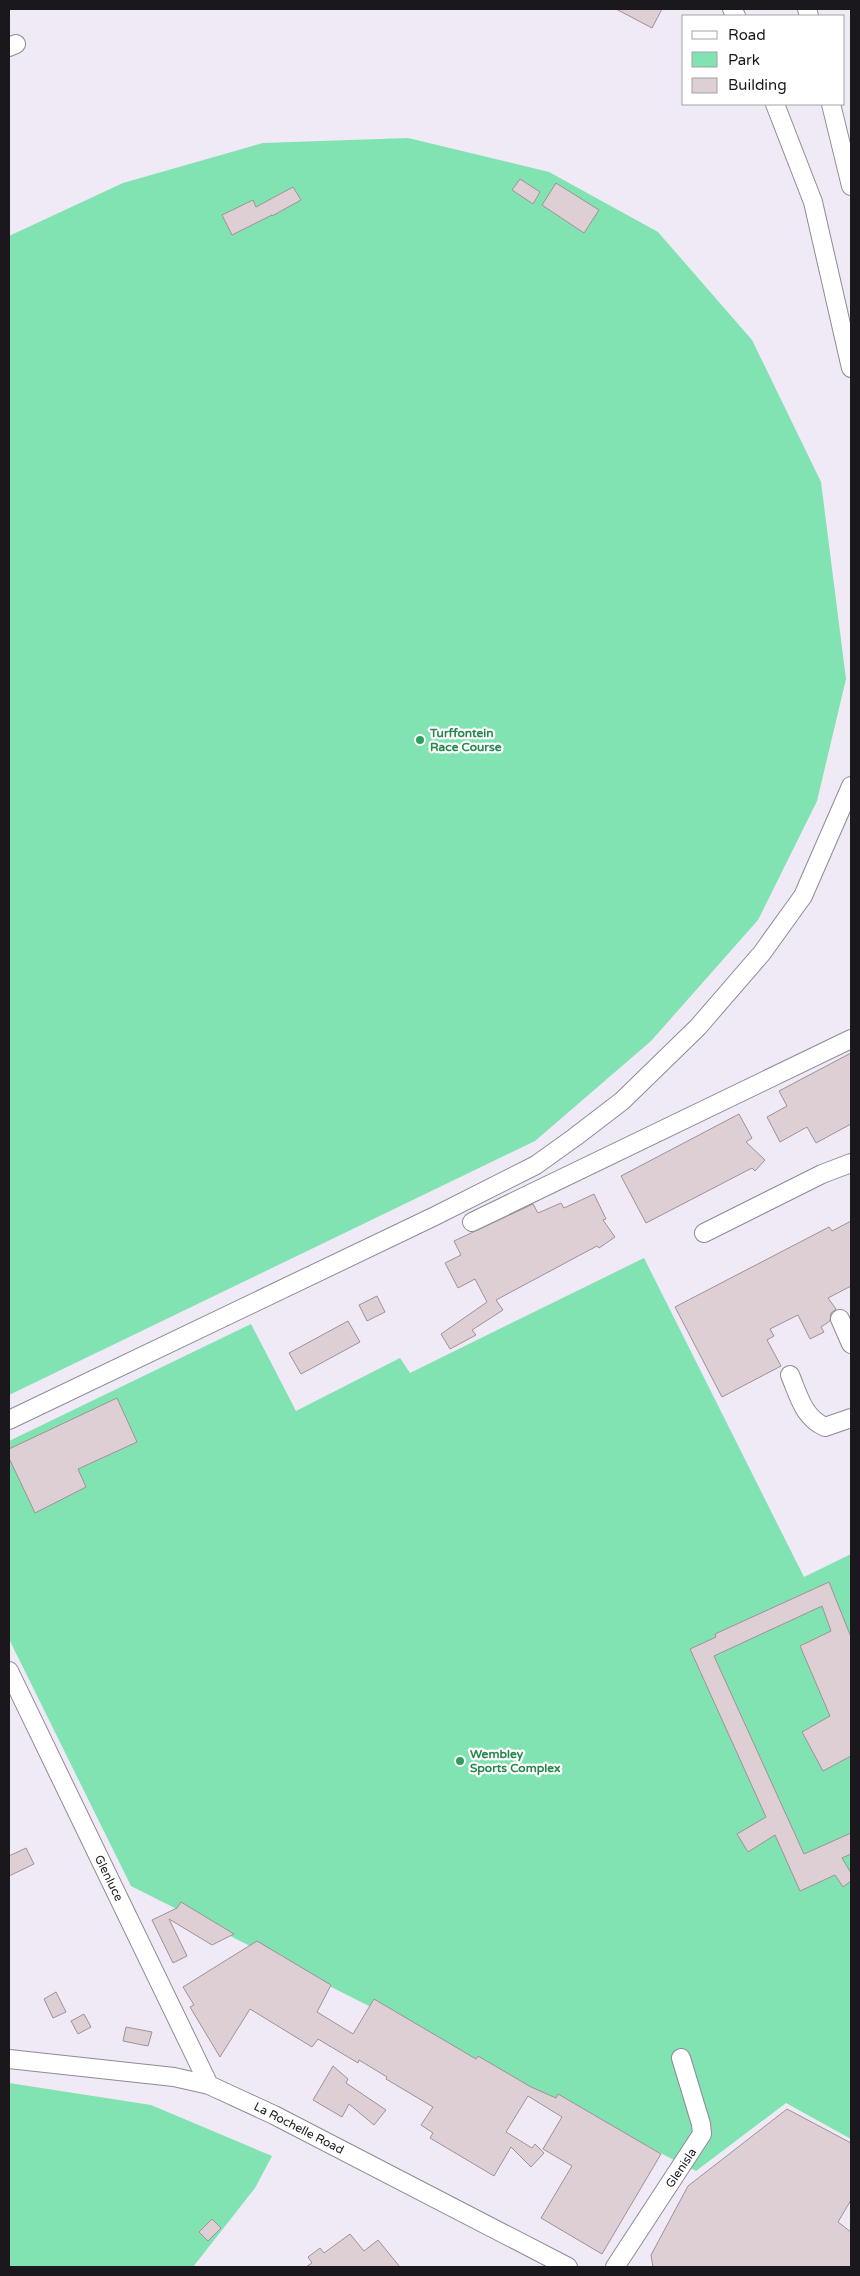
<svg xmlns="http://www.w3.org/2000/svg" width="860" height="2276" font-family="'Varela Round',sans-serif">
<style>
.green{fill:#81e2b2}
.building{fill:#ddcfd4;stroke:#9f9297}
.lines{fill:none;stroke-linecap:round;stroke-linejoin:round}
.minor-casing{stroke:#8f8a95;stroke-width:20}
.minor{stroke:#fff;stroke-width:18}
.leisure-dot{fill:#2e9e5b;stroke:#fff;stroke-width:2}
.labels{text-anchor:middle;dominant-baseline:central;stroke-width:4.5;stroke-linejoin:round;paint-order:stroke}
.leisure-label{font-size:12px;font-weight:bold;fill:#27864d;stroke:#fff;text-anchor:start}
.street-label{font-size:12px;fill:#1a181c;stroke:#fff}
</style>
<rect width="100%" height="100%" fill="#efeaf6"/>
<path class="green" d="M408 138 549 172 658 232 752 340 821 482 846 679 817 801 758 920 651 1041 535 1141 9 1395V236L123 183 263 143Z
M644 1258 804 1577 851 1554V2139L786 2103 696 2171 131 1886 9 1639V1441L251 1324 296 1411 400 1358 410 1373Z
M9 2083 151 2105 272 2156 255 2188 193 2267H9Z"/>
<path class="building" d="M616 9H662L652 28Z
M520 179 540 192 533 204 512 190Z
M556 183 599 210 584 233 542 205Z
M293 187 301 200 272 216V215L232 235 222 215 253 200 256 207Z
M851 1053V1124L816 1143 807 1127 780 1142 767 1117 787 1106 779 1091Z
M739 1114 752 1138 746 1142 765 1160 755 1171 752 1168 646 1223 621 1176Z
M594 1194 606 1219 603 1220 615 1237 599 1248 597 1246 496 1300 503 1310 472 1330 476 1335 450 1349 441 1334 487 1302 475 1279 458 1288 445 1263 461 1255 454 1241 533 1204 538 1213 561 1203 564 1208Z
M851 1221V1286L828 1298 836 1309 831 1313 830 1321 821 1327 824 1332 810 1339 798 1315 770 1329 774 1336 767 1340 781 1366 722 1397 675 1307 829 1227 832 1231Z
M377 1296 385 1312 367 1321 359 1305Z
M348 1321 360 1342 301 1374 289 1353Z
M117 1398 137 1442 78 1469 86 1487 35 1513 9 1458V1449Z
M829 1582 851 1637V1756L823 1771 802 1732 830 1716 800 1646 831 1631 822 1606 714 1656 804 1854 851 1833V1854L842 1858 851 1873V1881L843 1887 835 1875 800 1891 775 1835 748 1852 737 1834 766 1817 690 1649 716 1637 715 1634Z
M26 1848 34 1864 9 1876V1856Z
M181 1902 234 1934 212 1945 169 1919 187 1956 173 1963 152 1920 177 1908Z
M257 1941 331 1985 317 2012 353 2034 374 1999 476 2059 478 2056 531 2087 556 2098 558 2094 661 2154 602 2254 541 2218 572 2166 543 2149 562 2117 528 2096 506 2132 532 2148 535 2144 544 2153 531 2167 511 2147 494 2176 430 2138 433 2133 421 2125 433 2107 386 2079 387 2077 359 2060 358 2063 318 2039 312 2047 250 2009 220 2057 190 2007 194 2005 183 1987Z
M56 1992 66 2012 53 2018 44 1999Z
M84 2014 91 2027 78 2034 71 2021Z
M126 2027 152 2032 148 2046 123 2041Z
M333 2066 348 2079 346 2083 386 2110 374 2125 349 2104 342 2117 313 2100Z
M787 2109 851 2143V2200L838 2222 851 2232V2267H653L651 2255 688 2186Z
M212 2219 221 2228 208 2241 199 2232Z
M350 2234 364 2251 378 2240 400 2267H306L312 2263 308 2257 320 2248 324 2253Z"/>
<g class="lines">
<defs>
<path id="minor" d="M732 9 736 16
M807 9 809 16
M9 47 16 44
M775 104 813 202 851 368
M831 104 851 186
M472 1222 851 1039
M704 1233 822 1174 851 1163
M840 1319 851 1344
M790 1375C799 1396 803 1417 825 1427L851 1418
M9 1420 435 1216 536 1165 575 1137 622 1101 698 1027 762 953 803 896 851 786
M9 1671 209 2085
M9 2059 174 2077 209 2085 274 2115 568 2267
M615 2267 702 2134 701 2124 681 2058"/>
</defs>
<use href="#minor" class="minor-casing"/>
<use href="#minor" class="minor"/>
</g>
<g class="leisure-dot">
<circle cx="420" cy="740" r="5"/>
<circle cx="460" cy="1761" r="5"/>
</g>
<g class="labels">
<g class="leisure-label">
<text x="430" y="733">Turffontein<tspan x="430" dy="14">Race Course</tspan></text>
<text x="470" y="1754">Wembley<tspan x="470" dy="14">Sports Complex</tspan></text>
</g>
<g class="street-label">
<text transform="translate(109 1878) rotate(64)">Glenluce</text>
<text transform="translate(299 2128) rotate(27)">La Rochelle Road</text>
<text transform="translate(681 2168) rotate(-56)">Glenisla</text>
</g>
</g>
<rect width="860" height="2276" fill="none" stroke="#1a181c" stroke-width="20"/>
<rect x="682" y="15" width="162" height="90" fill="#ffffff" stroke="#a3a3a4"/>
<rect x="692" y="31" width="25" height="8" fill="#ffffff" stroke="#a3a3a4"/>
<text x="728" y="40" font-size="15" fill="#1a181c">Road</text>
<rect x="692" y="52" width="25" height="15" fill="#81e2b2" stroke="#a3a3a4"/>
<text x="728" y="65" font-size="15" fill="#1a181c">Park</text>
<rect x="692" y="78" width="25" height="15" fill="#ddcfd4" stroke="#a3a3a4"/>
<text x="728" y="90" font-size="15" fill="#1a181c">Building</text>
</svg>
